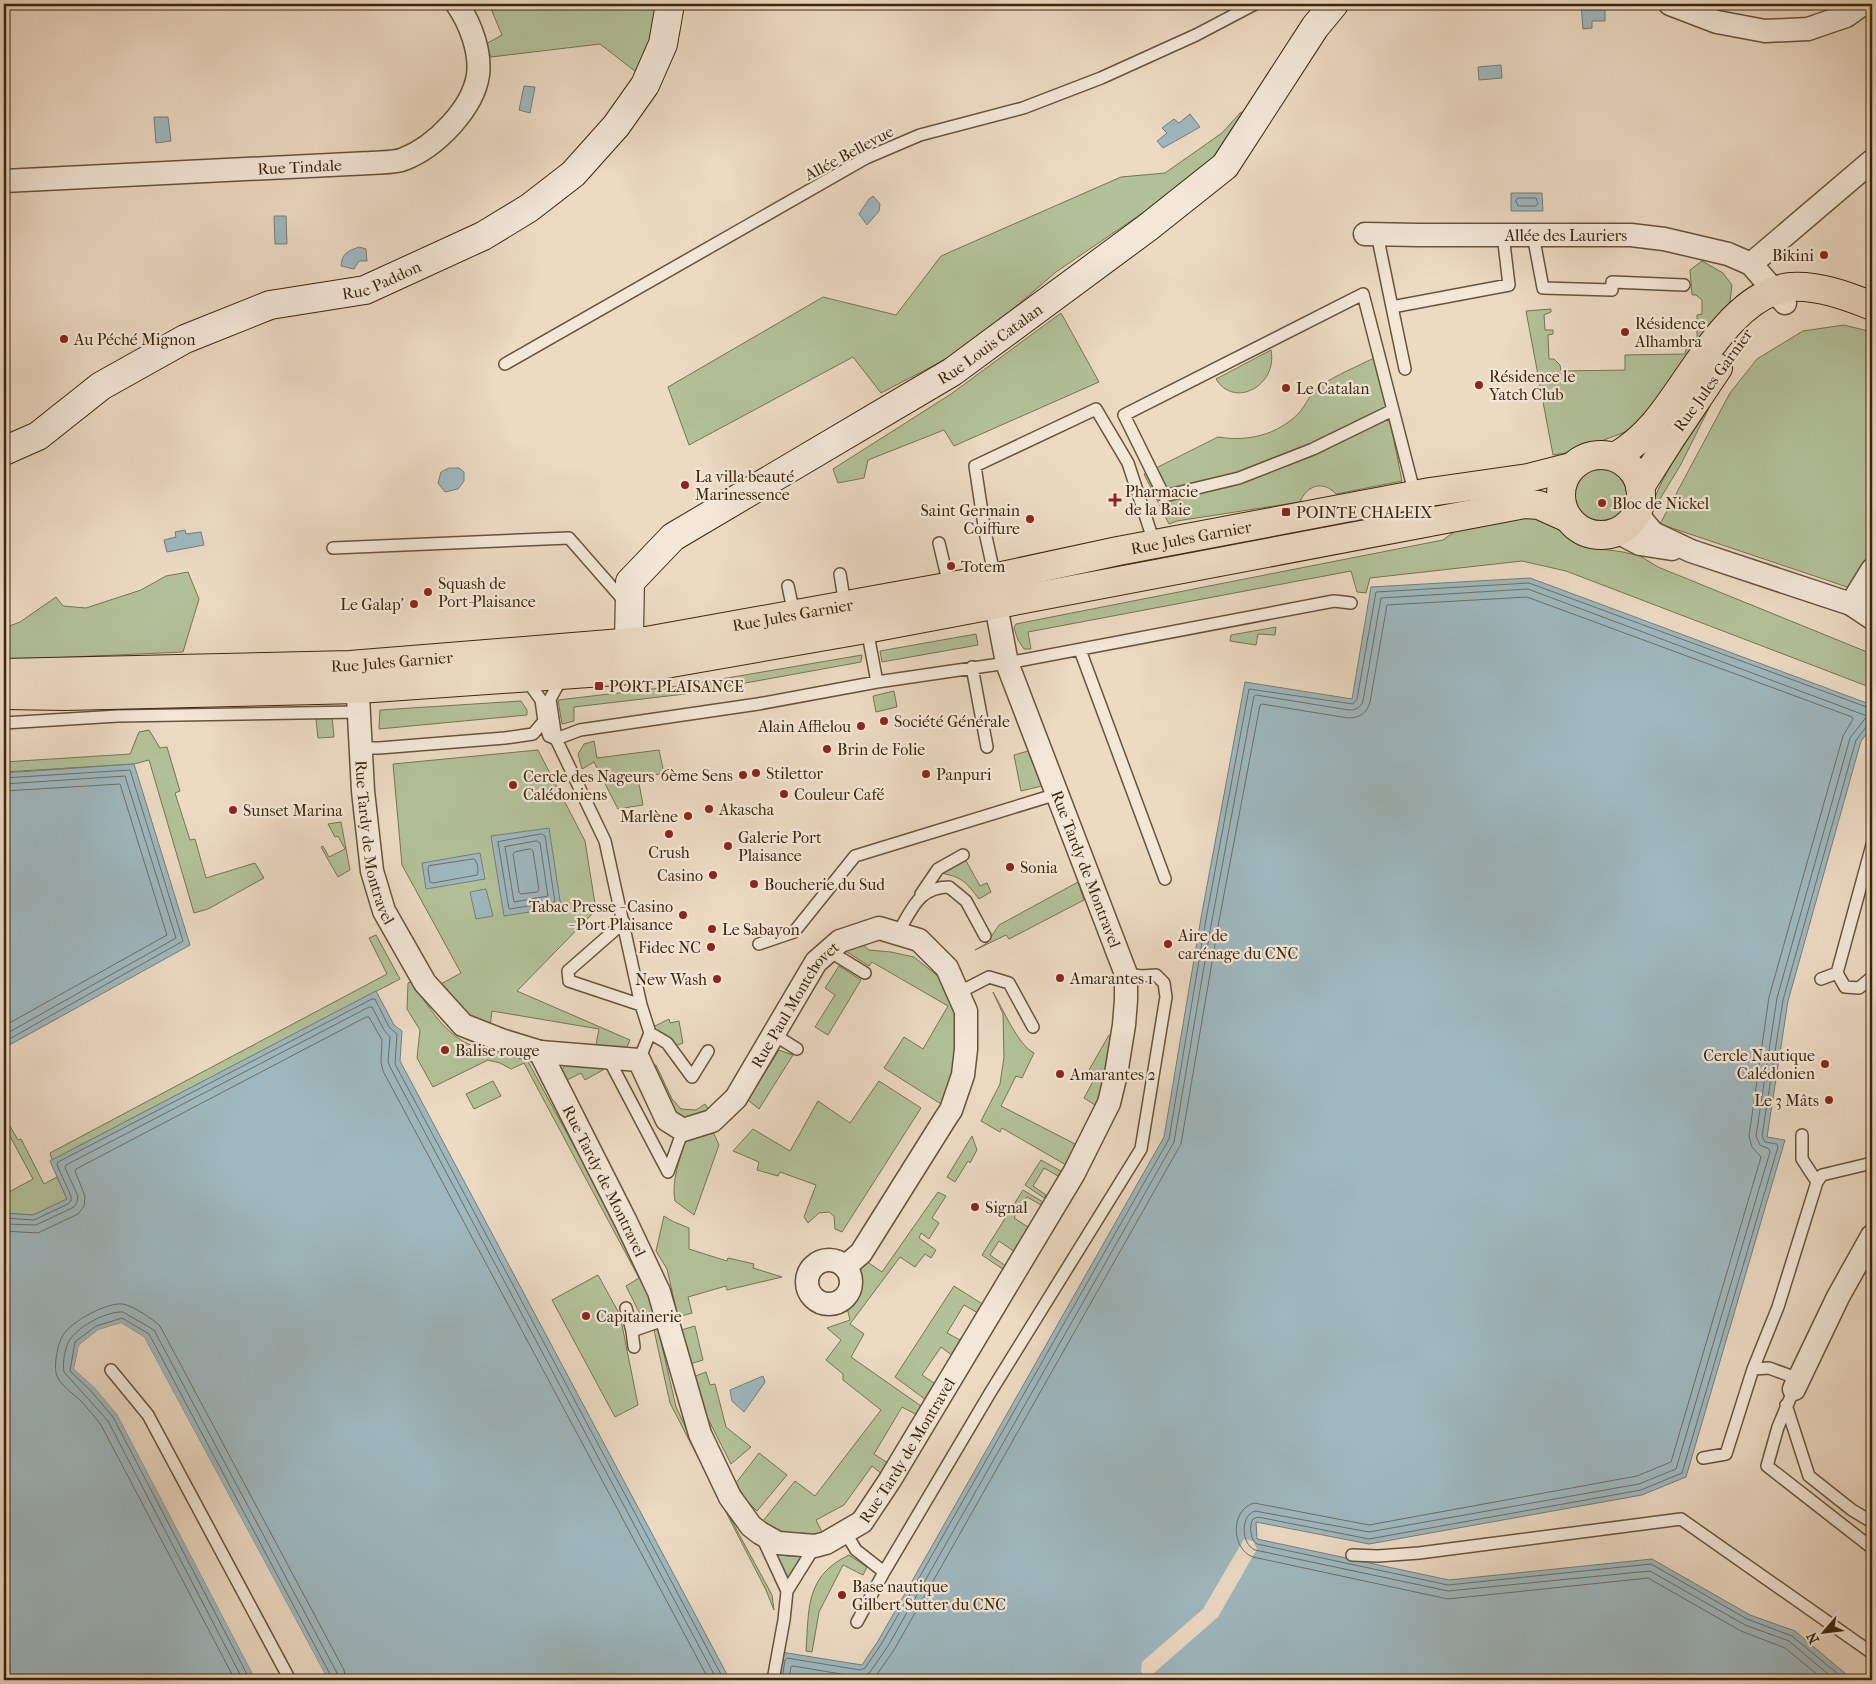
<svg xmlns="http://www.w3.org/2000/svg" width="1876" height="1684" font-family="'IM FELL French Canon',serif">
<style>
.green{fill:#b2c199;stroke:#787452}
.water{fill:#9eb8bf;stroke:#777e77}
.pier{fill:#ecdac3}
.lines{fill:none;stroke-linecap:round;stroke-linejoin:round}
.shore{stroke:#6e6f64;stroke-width:1}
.lane-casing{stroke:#695338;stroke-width:14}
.street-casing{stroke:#695338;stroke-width:25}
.secondary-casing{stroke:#3d260a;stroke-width:30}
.primary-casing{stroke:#3d260a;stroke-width:30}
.lane{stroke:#f3e7d8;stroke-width:11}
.street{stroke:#f3e7d8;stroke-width:22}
.secondary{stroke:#f3e7d8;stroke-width:28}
.primary{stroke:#ecdac3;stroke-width:28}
.poi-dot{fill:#8f2418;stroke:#f3e7d8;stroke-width:2}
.labels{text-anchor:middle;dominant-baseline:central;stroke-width:4.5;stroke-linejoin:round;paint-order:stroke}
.street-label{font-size:16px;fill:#3d260a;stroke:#f3e7d8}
.poi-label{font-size:16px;fill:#3d260a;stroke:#f3e7d8;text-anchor:start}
</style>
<rect width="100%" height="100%" fill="#ecdac3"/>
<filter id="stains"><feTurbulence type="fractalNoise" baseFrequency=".004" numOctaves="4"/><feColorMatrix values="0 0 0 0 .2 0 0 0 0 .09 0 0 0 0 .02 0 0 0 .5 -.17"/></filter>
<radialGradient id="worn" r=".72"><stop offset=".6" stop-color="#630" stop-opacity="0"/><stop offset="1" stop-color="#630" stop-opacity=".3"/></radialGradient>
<path class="green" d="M489 4H661L650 52 636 72 600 44 491 57 486 44 502 35Z
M1241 112 1255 113 1229 146 1163 199 1056 272 969 347 881 393 853 357 689 445 668 387 823 297 896 315 941 256 1121 177 1165 173 1222 133Z
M1702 261 1723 273 1732 285 1729 309 1633 429 1572 452 1553 455 1526 311 1551 309V312L1544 315 1545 330H1553V334L1548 335 1549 359H1554L1560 365 1561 371 1625 370V355L1685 354C1686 347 1690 343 1697 343V315L1702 314V300L1696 295H1692L1690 270Z
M1061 313 1099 382 954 446 944 430 868 460 864 478 838 483 833 469 951 394Z
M1844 325 1872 332V550L1850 588 1660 524 1730 393 1757 359 1803 331Z
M1271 350C1278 386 1234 409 1216 379Z
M1374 358 1393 436 1402 481 1336 494C1323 480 1307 485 1300 502L1177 521 1169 524 1144 474 1218 437C1248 442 1277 435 1299 413 1306 405 1311 392 1320 386 1336 375 1356 367 1374 358Z
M1710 406 1680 466 1649 517C1657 478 1689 440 1710 406Z
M1571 496a30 30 0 1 1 60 0a30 30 0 1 1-60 0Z
M1526 511 1561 527 1572 539 1588 547 1623 552 1640 556 1658 567 1872 654V688L1566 571 1522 561 1370 578 1366 593 1357 592 1351 571 1028 632 1031 649H1024L1018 640 1014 628 1016 624 1021 623 1443 540 1466 523Z
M188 572 199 599 183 652 4 660V628L20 622 56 597 63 606 86 608 141 590 166 576Z
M1276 627 1275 635 1258 634 1256 645 1230 641 1231 635Z
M976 634 978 645 882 662 880 651Z
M862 655 861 662 685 694 574 707V721L562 724 558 700 686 685Z
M894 691 897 707 876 712 873 696Z
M521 701 527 710V715L379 729 380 710Z
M332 717 334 737 318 738 316 719Z
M149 730 160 748 167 747 180 791 175 793 190 840 195 839 206 878 255 863 264 878 208 909 194 913 149 760 134 764 4 772V762L130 754 139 732Z
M594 741 597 758 659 750 664 773 638 778 643 805 618 809 594 762 582 769 578 754 584 744Z
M538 750 585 841 596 910 517 991 630 1040 626 1049 596 1045 599 1029 492 1011 490 1027 469 1021 439 985 461 973 402 865 393 764Z
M1028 751 1042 786 1021 791 1014 755Z
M341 822 350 870 338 877 321 847 323 846 329 857 345 849 338 836 335 837 328 824Z
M965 859 980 886 987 883 991 892 979 899C966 882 961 876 939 873Z
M1078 882 1084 900 1009 939 1006 935 975 950 987 943 999 925Z
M376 935 400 979 52 1160 50 1153 387 974 369 938Z
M861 943 869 950 891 952 914 957 939 977 954 1006 958 1034 956 1061 941 1104 884 1068 904 1037 923 1049 948 1006 872 962 869 966 844 950Z
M839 966 861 980 828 1035 815 1027 835 995 825 988Z
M411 982C429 1006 445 1037 476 1047 493 1052 508 1046 525 1056L612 1216 651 1298 676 1407 722 1503 772 1595 774 1610 766 1590 670 1403 650 1312 640 1314 626 1286 639 1278 524 1063 511 1069 500 1063 488 1060 433 1087 417 1058 420 1030 407 1009 408 983Z
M993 992C1003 1009 1018 1045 1034 1053L1022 1078 1016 1076 1001 1106 1079 1146 1066 1165 1002 1128 1000 1132 981 1121 1000 1084 1004 1057 1003 1014Z
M669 1019 670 1023 679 1021 683 1043 673 1047 667 1038 653 1027Z
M1109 1035 1117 1038 1108 1081 1095 1105 1084 1098 1097 1074 1089 1070Z
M779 1050 793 1055 759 1109 748 1100Z
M567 1063 597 1064 603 1070 585 1080 581 1073 565 1081 561 1071Z
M656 1065 672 1099 681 1109 696 1110 705 1104 710 1112 688 1120 677 1116 650 1066Z
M493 1081 501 1096 474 1109 466 1094Z
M879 1081 921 1108 842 1232 835 1229 834 1216 829 1212 819 1213 808 1223 804 1217 816 1185 780 1172 778 1176 757 1170 759 1162 733 1151 753 1129 790 1151 818 1101 850 1123Z
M4 1116 18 1140 21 1139 44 1184 57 1177 67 1199 33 1215 4 1213V1182L9 1192 33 1179 4 1125Z
M713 1132 719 1145 694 1215 675 1201C671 1181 680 1160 685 1140Z
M972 1136 977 1150 970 1163 968 1161 955 1182 947 1177Z
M1041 1160 1061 1171 1058 1176 1044 1168 1033 1186 1046 1195 1044 1198 1025 1185Z
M1023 1190 1043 1202 1041 1205 1027 1197 1014 1218 1028 1227 1015 1252 999 1241 990 1255 1006 1266 1004 1270 982 1255Z
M938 1192 946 1196 932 1218 939 1223 929 1239 921 1233 919 1238 936 1250 931 1258 925 1254 915 1267 900 1257 850 1324 864 1334 851 1357 921 1406 917 1415 902 1407 874 1454 888 1463 883 1475 872 1466 844 1505 816 1520 824 1536 777 1533 763 1521 795 1481 815 1496 881 1410 843 1380V1374L826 1360 841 1340 827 1328 850 1320 846 1304 857 1294 860 1268 866 1261 882 1272Z
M664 1216 672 1221 689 1228V1249L727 1261 728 1258 754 1264 753 1268 782 1277 727 1290 726 1286 688 1297 692 1313 678 1317 667 1269 656 1251Z
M598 1275 620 1315 638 1405 615 1417 552 1300Z
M954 1286 984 1305 978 1313 964 1305 947 1333 962 1341 953 1356 941 1347 922 1375 937 1385 926 1400 895 1377Z
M695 1326 703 1360 690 1364 681 1330Z
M706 1372 710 1385 715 1384 726 1427 751 1447 731 1464 700 1403 693 1377Z
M759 1453 787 1475 757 1511 745 1499 736 1483Z
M775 1550 787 1556H802L788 1579Z
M849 1555 867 1567 863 1575 843 1565 819 1612 812 1652 806 1651C809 1609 805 1576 849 1555Z"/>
<path class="water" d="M1581 4H1605V21H1592V28L1583 29Z
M1501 65 1502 78 1479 80 1478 67Z
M524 86 535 87 530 113 519 110Z
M1190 114 1200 127 1163 148 1157 141 1167 133 1162 128 1174 119 1179 123Z
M154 117H168L171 141 156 143Z
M1511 193H1542L1543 211H1511Z
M873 196 880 204 879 211 867 225 859 214 869 199Z
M274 216H286L287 244H275Z
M359 247 366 249 367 261H359L354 269 341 266C342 253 348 251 359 247Z
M449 468H459L464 472V481L458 489 445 492 438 483 441 472Z
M185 530 186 534 201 532 204 545 167 552 164 540 176 537 175 532Z
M1530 578 1872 705V727L1861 741 1788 1001 1767 1137 1785 1140 1686 1477 1642 1495 1369 1544 1256 1522 1257 1539 1449 1580 1652 1559 1750 1615 1795 1631 1853 1680H777L781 1652 862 1665 878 1641 936 1539 1164 1137 1201 918 1245 682 1352 699 1371 587Z
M134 764 190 945 4 1048V773Z
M549 828 561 907 504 916 491 836Z
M480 853 485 879 426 889 422 863Z
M486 889 493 916 476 919 470 892Z
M376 991 394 1025 402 1031 400 1061 730 1680H328L144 1337 121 1323 98 1330 79 1345 74 1369 94 1387 117 1414 256 1680H4V1213L33 1215 67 1199 50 1161Z
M763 1376 765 1382 744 1412 732 1401 730 1390Z"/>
<path class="pier" d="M121 1323 144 1337 328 1680H325L143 1338 121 1325 99 1332 81 1346 77 1368 96 1386 119 1413 258 1680H256L117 1414 94 1387 74 1369 79 1345 98 1330Z
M1244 1539 1253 1541 1257 1549 1218 1617 1147 1679 1141 1671 1142 1662 1203 1609Z"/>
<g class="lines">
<path class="shore" d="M1518 198H1536L1538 204 1535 206H1518L1516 201Z
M4 778 130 770 183 941 4 1042
M4 784 125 776 176 938 4 1035
M4 791 120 784 167 935 4 1026
M542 834 545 836 555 902 509 909 498 842Z
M537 841 540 843 548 896 514 902 505 847Z
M531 849 533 851 539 890 537 892 521 894 519 892 513 854 515 852Z
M474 859C478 861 479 872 477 875L433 883 430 882 428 869 429 866Z
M4 1218 34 1220 68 1204 71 1201V1196L57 1165 58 1162 372 999H375L389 1027 397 1034 395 1064 724 1680
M4 1224 36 1225 74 1207 77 1202 78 1196 65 1168 66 1165 369 1007H372L384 1030 390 1037 388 1061 390 1067 717 1680
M4 1231 38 1233 78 1214 84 1206 85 1196 75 1171 76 1169 366 1017H369L382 1040 381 1062 383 1071 709 1680
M235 1680 101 1425C95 1417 88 1409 81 1401 73 1393 59 1385 56 1373 54 1363 58 1343 63 1335 72 1321 107 1302 123 1304 133 1306 153 1319 160 1326L344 1670 346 1680
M243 1680 108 1421 64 1372C62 1364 65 1345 71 1338 81 1325 107 1311 123 1312L154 1330 337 1673 338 1680
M250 1680 113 1417 91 1391 70 1371 75 1342 96 1326 122 1318 149 1334 331 1676 332 1680
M782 1680 785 1660 787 1658 860 1670 865 1668 882 1643 1169 1139 1206 919 1249 689 1353 704 1357 699 1376 592 1529 583 1872 709
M789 1680 791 1667 793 1666 859 1677 865 1676 870 1672 888 1646 1174 1142 1212 920 1254 696 1256 695 1349 710C1356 710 1361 707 1363 701L1381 598 1528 589 1867 716 1850 738 1777 998 1756 1136 1760 1145 1769 1149 1770 1152 1676 1469 1639 1484 1369 1532 1255 1511C1240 1516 1241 1544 1255 1550L1448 1591 1650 1571 1745 1625 1789 1641 1835 1680
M873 1680 894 1650 1181 1144 1219 921 1260 705 1262 704 1348 718C1360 718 1367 713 1370 702L1387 605 1527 597 1852 717 1853 719 1843 736 1769 997 1749 1136 1752 1147 1761 1157 1671 1462 1637 1476 1369 1525 1254 1503C1230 1510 1231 1549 1253 1557L1448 1599 1648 1578 1741 1631 1785 1648 1824 1680
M1845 1680 1792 1636 1747 1619 1651 1564 1448 1585 1257 1544C1250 1540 1249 1525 1253 1519L1258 1517 1369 1539 1641 1490 1682 1473 1778 1147 1777 1144 1765 1142 1762 1136 1783 1000 1856 740 1867 726 1872 724"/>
<defs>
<path id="lane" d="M1377 234 1392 307 1509 285 1503 235
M1533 235 1543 288 1612 290V282L1684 285
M1392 307 1405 369
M505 364 866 158 920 135 1023 108 1101 78 1196 35 1255 4
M1393 410 1313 449 1239 478 1164 496 1124 415 1363 294 1415 495
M939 543 949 585
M333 548 569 538 625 602
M992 564 985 532 975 466 1096 409 1128 463 1151 533
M840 574 845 605
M788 586 794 614
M867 629 877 682
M1080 650 1165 879
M972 667 987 747
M563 676 550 699 556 739 605 841 641 1005 650 1033 639 1060
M526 679 541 700 544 721 549 736 556 739 580 730 758 704 877 682 1007 663 1334 601 1351 603
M4 723 118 716 358 712
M361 748H379L505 738 533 734 544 721
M1872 845 1837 973 1845 987 1859 988 1872 977
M921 894 938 869 963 855
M624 922 568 971 569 981 641 1005
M897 934C912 910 918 887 949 887L966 901 985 936
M759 944 794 932 855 856 1057 794
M829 951 865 973
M1821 979 1837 973
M958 993 989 977 1009 983 1033 1027
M650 1033 667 1043 692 1077 708 1051
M773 1034 797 1049
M607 1056 668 1172 683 1130
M1817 1182 1822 1175 1872 1163
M626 1308 632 1331 667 1319
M632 1331 634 1347
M1753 1369 1778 1307 1817 1182 1802 1159V1135
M111 1370 148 1415 290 1680
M1794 1389 1778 1427 1767 1466 1872 1548
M1786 1405 1809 1476 1852 1510 1872 1522
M1703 1458 1726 1454 1753 1369 1769 1368 1799 1379
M845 1532 856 1550 884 1572 990 1393 1141 1149 1166 997 1164 983 1156 975 1142 976 1126 974
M762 1537 787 1591 784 1620 773 1680
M1352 1555 1378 1556 1419 1553 1681 1519 1872 1653
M787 1591 815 1546
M857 1622 884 1572"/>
<g id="street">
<path d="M1670 4 1717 22 1765 31 1808 29 1846 16 1863 4"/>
<path id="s1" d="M4 181 370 163C381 162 395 163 404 159 435 147 473 109 478 75 481 51 470 23 457 4"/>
<path id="s2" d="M1365 234 1418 235H1631L1664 239 1728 254 1751 264 1785 303"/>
<path d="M1751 264 1872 161"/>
<path d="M1637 514 1653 533 1691 551 1851 604 1872 618"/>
<path d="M1617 532 1640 544 1672 549"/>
<path d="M1851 604 1872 570"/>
<path id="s3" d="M367 676 359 689 358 696 363 791 372 871 384 911 425 983 463 1025 501 1040 540 1052 626 1222 659 1292 700 1434 730 1497 751 1526 760 1533 778 1543 815 1546 826 1543 862 1522 890 1480 1074 1173 1109 1103 1116 1074 1124 1025 1126 1000V974L1007 663 993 590"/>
<path id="s4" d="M540 1052 639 1060 667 1120 683 1130 712 1121 736 1098 816 962 840 941 879 928 919 940 947 968 966 1011V1049L963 1075 951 1110 945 1119 861 1253 845 1267"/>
<circle cx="829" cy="1282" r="22"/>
<path d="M1794 1389 1838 1297 1872 1236"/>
</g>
<g id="secondary">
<path id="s5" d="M4 451 38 436 101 386 185 339 270 305 365 290 483 236 529 208 573 174 616 126 645 85 663 44 670 4"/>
<path id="s6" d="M645 658 634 654 629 641 630 582 673 537 952 372 1147 228 1225 166 1315 27 1334 4"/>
</g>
<g id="primary">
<circle cx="1601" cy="495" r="40"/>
<path d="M1615 457C1630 448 1644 436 1655 423 1691 381 1731 293 1791 287 1818 285 1848 296 1872 306"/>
<path d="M1640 487 1671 438 1718 368"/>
<path id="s7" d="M4 673 350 665 646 641 974 582 1118 551 1430 492 1528 478 1571 467"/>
<path d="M4 695 65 696 359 689 631 670 866 629 1525 504 1539 505 1568 518"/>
</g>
</defs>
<use href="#lane" class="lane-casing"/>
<use href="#street" class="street-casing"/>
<use href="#secondary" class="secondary-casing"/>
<use href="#primary" class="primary-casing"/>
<use href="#lane" class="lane"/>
<use href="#street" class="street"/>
<use href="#secondary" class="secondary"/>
<use href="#primary" class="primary"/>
</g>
<g class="poi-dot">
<circle cx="1824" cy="255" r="5"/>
<circle cx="1625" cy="332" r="5"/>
<circle cx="64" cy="339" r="5"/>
<circle cx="1479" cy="385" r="5"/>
<circle cx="1286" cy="388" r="5"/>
<circle cx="685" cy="485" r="5"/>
<path d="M1112.5 492.5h5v5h5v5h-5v5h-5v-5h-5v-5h5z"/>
<circle cx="1602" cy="503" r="5"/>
<rect x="1281" y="507" width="10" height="10" rx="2.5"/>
<circle cx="1030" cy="519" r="5"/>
<circle cx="951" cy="566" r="5"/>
<circle cx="428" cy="592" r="5"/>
<circle cx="414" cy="604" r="5"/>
<rect x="594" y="681" width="10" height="10" rx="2.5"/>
<circle cx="884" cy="721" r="5"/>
<circle cx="861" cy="726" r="5"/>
<circle cx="827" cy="749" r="5"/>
<circle cx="756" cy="773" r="5"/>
<circle cx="926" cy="774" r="5"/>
<circle cx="743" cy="775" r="5"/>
<circle cx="513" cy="785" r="5"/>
<circle cx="784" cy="794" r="5"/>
<circle cx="709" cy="809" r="5"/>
<circle cx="233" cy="810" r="5"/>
<circle cx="688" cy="816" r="5"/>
<circle cx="669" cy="834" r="5"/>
<circle cx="728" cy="846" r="5"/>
<circle cx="1010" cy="867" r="5"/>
<circle cx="713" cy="875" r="5"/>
<circle cx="754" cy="884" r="5"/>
<circle cx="683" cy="915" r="5"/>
<circle cx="712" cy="929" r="5"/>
<circle cx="1168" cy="944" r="5"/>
<circle cx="711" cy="947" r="5"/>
<circle cx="1060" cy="978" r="5"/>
<circle cx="717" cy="979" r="5"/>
<circle cx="445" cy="1050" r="5"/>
<circle cx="1825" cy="1064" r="5"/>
<circle cx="1060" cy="1074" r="5"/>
<circle cx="1829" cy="1100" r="5"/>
<circle cx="975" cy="1207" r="5"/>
<circle cx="586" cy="1316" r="5"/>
<circle cx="842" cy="1595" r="5"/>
</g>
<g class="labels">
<g class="street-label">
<text transform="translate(849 153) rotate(-28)">Allée Bellevue</text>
<text stroke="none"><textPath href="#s1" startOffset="296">Rue Tindale</textPath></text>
<text stroke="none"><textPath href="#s2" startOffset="201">Allée des Lauriers</textPath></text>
<text stroke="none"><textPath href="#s5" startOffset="420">Rue Paddon</textPath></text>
<text stroke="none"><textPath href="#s6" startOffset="518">Rue Louis Catalan</textPath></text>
<text transform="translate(1713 380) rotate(-54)">Rue Jules Garnier</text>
<text stroke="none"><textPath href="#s7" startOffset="1198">Rue Jules Garnier</textPath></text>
<text stroke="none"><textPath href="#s7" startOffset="792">Rue Jules Garnier</textPath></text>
<text stroke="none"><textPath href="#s7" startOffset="388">Rue Jules Garnier</textPath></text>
<text stroke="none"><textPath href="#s3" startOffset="170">Rue Tardy de Montravel</textPath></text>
<text transform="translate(1086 869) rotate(69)">Rue Tardy de Montravel</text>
<text stroke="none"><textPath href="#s4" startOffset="359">Rue Paul Montchovet</textPath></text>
<text stroke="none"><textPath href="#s3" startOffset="605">Rue Tardy de Montravel</textPath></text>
<text stroke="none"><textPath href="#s3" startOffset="1189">Rue Tardy de Montravel</textPath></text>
</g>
<g class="poi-label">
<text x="1814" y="255" text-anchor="end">Bikini</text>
<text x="1635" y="323">Résidence<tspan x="1635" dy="18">Alhambra</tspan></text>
<text x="74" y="339">Au Péché Mignon</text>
<text x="1489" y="376">Résidence le<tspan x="1489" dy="18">Yatch Club</tspan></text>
<text x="1296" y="388">Le Catalan</text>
<text x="695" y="476">La villa beauté<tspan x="695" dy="18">Marinessence</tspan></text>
<text x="1125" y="491">Pharmacie<tspan x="1125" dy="18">de la Baie</tspan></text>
<text x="1612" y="503">Bloc de Nickel</text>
<text x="1020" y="510" text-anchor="end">Saint Germain<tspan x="1020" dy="18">Coiffure</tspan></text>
<text x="1296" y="512">POINTE CHALEIX</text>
<text x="961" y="566">Totem</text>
<text x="438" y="583">Squash de<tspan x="438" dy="18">Port-Plaisance</tspan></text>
<text x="404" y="604" text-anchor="end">Le Galap'</text>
<text x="609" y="686">PORT PLAISANCE</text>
<text x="894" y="721">Société Générale</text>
<text x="851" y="726" text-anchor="end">Alain Afflelou</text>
<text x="837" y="749">Brin de Folie</text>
<text x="766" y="773">Stilettor</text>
<text x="936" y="774">Panpuri</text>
<text x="733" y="775" text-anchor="end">6ème Sens</text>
<text x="523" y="776">Cercle des Nageurs<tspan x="523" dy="18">Calédoniens</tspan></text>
<text x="794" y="794">Couleur Café</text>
<text x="719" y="809">Akascha</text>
<text x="243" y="810">Sunset Marina</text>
<text x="678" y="816" text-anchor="end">Marlène</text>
<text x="738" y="837">Galerie Port<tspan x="738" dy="18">Plaisance</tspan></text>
<text x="669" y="852" text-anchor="middle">Crush</text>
<text x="1020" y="867">Sonia</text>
<text x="703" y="875" text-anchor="end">Casino</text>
<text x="764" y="884">Boucherie du Sud</text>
<text x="673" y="906" text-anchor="end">Tabac Presse - Casino<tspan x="673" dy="18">- Port Plaisance</tspan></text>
<text x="722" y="929">Le Sabayon</text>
<text x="1178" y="935">Aire de<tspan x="1178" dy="18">carénage du CNC</tspan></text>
<text x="701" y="947" text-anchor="end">Fidec NC</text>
<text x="1070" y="978">Amarantes 1</text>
<text x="707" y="979" text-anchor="end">New Wash</text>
<text x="455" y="1050">Balise rouge</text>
<text x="1815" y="1055" text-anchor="end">Cercle Nautique<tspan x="1815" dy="18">Calédonien</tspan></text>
<text x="1070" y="1074">Amarantes 2</text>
<text x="1819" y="1100" text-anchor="end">Le 3 Mâts</text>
<text x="985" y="1207">Signal</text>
<text x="596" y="1316">Capitainerie</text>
<text x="852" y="1586">Base nautique<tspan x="852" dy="18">Gilbert Sutter du CNC</tspan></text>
</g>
</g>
<rect width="1876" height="1684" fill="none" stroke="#ecdac3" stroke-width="20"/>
<rect x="5" y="5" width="1866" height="1674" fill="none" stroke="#3d260a" stroke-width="2.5"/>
<rect x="10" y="10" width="1856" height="1664" fill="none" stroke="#3d260a"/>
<g transform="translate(1824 1632) rotate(242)" stroke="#f3e7d8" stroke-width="4" paint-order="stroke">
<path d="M0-4L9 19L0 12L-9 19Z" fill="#3d260a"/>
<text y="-8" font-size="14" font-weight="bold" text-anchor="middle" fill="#3d260a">N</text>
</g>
<rect width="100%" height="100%" filter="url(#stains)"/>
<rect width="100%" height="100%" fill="url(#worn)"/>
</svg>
